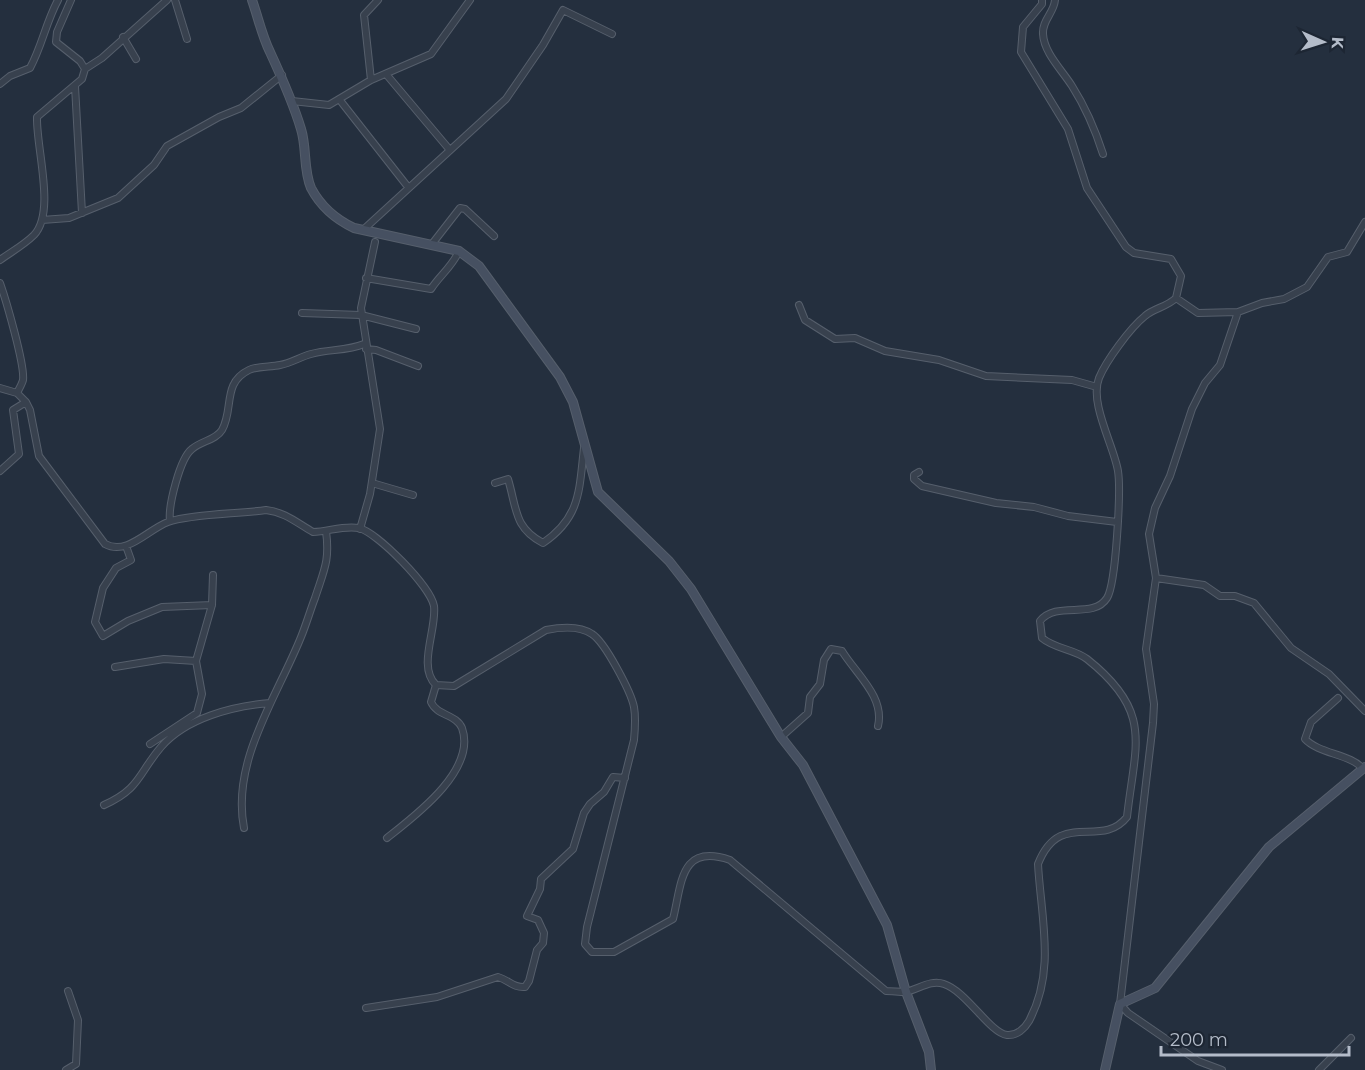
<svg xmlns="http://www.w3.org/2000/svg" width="1365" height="1070" font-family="Montserrat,sans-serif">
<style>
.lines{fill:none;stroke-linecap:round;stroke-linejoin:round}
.street-casing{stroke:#565f6c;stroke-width:8}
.secondary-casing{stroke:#565f6c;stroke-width:10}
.street{stroke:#38414e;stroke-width:6}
.secondary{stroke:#465061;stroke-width:8}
</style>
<rect width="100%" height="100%" fill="#242f3e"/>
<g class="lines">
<defs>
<path id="street" d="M175 0 187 39
M1055 0C1054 13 1042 20 1043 34 1044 53 1062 70 1072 86 1086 108 1095 129 1103 154
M123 37 136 59
M85 69 102 58 167 0
M386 74 449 149
M371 80 364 15 378 0
M0 84 10 76 30 68C42 46 46 22 58 0
M75 86 82 213
M339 99 408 187
M292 101 329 105 371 80 431 54 470 0
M42 220 69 218 118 198 154 165 167 146 219 117 241 108 282 75
M363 230 506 99 543 45 563 10 612 34
M432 244 460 208 465 209 494 236
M0 260C11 252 24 245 34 235 56 212 36 148 37 117L82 79 85 69 80 61 56 42 57 32 71 0
M366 278 431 289C440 275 452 267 459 251
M0 283C6 300 25 365 23 380 22 384 19 389 17 393
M1176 298 1198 313 1238 312 1262 303 1284 299 1307 287 1328 257 1347 252 1365 222
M799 305 805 320 835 339 855 338 885 351 939 360 986 376 1072 380 1097 387
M302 313 361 315 416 329
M366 349 376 350 418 366
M0 388 17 393 26 402 30 410 39 456 105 544C127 556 147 530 168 522 190 514 239 514 266 510 285 512 297 523 313 532 328 532 343 525 359 528 378 533 430 586 434 606 437 629 417 667 436 685L454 686 546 630C561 627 579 625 592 634 605 642 631 692 634 707 636 718 635 729 634 740L587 927 585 944 592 952H614L673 919C682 883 680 843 730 860L886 991C892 991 899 992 905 992 918 990 930 979 944 984 966 991 990 1033 1007 1035 1017 1036 1025 1028 1029 1021 1056 971 1041 918 1038 864 1060 808 1101 850 1127 817 1135 744 1154 712 1087 659 1074 649 1055 649 1042 638L1040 621C1057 600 1093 620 1107 598 1116 584 1121 490 1118 471 1114 446 1089 403 1099 378 1106 361 1130 328 1145 316 1154 308 1167 307 1176 298L1181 276 1171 259 1134 253 1126 247 1087 188 1068 129 1021 52 1023 27 1042 4V0
M0 471 19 454 13 410 26 402
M919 472 914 475V479L922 486 996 503 1034 507 1068 516 1117 522
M372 483 413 495
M495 483 508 479C517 509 514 528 543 543 581 517 579 490 584 448
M170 521C168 506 180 458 192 449 201 441 216 440 222 430 234 409 222 383 249 370 257 366 271 367 280 365 291 363 300 357 311 354 329 349 347 351 364 344
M360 529 370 494 380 429 361 308 375 242
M1156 578 1204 585 1220 596H1235L1254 603 1291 648 1329 674 1365 711
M212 605 213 575
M115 667 164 659 196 661 212 605 162 607 128 621 103 636 95 622 103 588 116 568 131 560 126 546
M1338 698 1311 722 1305 739C1319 754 1351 754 1363 769
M781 737 808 713 810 697 820 684 824 660 831 649 842 651C856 674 885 697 878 726
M150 744 197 713 202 694 196 661
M104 805C140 789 138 774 161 747 186 718 233 706 270 703
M244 828C231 761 277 697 301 637 306 625 310 611 315 598 324 570 330 561 326 531
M387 838C415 816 477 770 462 728 456 714 437 716 431 702L436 685
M366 1008 437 997 498 977C509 980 513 988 525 987L529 981 537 950 543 943 544 933 538 920 527 916 540 889 541 879 573 849 584 813 590 804 604 792 613 777 625 778
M66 1070 76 1064 78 1020 68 991
M1222 1070 1198 1061 1128 1013 1120 1004 1153 723 1154 704 1146 649 1156 578 1149 534 1155 508 1170 476 1192 409 1205 383 1220 365 1238 312
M1319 1070 1351 1038"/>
<path id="secondary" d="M252 0C258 17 262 36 270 52 282 78 293 102 301 129 307 148 303 169 311 188 321 207 335 219 354 228L459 251 479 266 560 377 573 402 598 492 669 561 691 589 781 737 803 765 887 925 906 992 929 1052 931 1070
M1105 1070 1120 1004 1155 988 1269 847 1365 767"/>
</defs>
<use href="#street" class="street-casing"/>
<use href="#secondary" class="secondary-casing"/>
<use href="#street" class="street"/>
<use href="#secondary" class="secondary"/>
</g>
<g transform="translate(1323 42) rotate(93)" stroke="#1d2633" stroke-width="4.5" paint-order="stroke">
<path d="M0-4.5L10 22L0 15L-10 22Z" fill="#b4bcc9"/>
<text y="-9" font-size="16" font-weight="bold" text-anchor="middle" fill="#b4bcc9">K</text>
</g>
<path d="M1161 1046v9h188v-9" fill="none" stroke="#b4bcc9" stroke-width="3"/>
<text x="1170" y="1046" font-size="18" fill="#b4bcc9" stroke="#1d2633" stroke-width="4.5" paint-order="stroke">200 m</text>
</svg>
